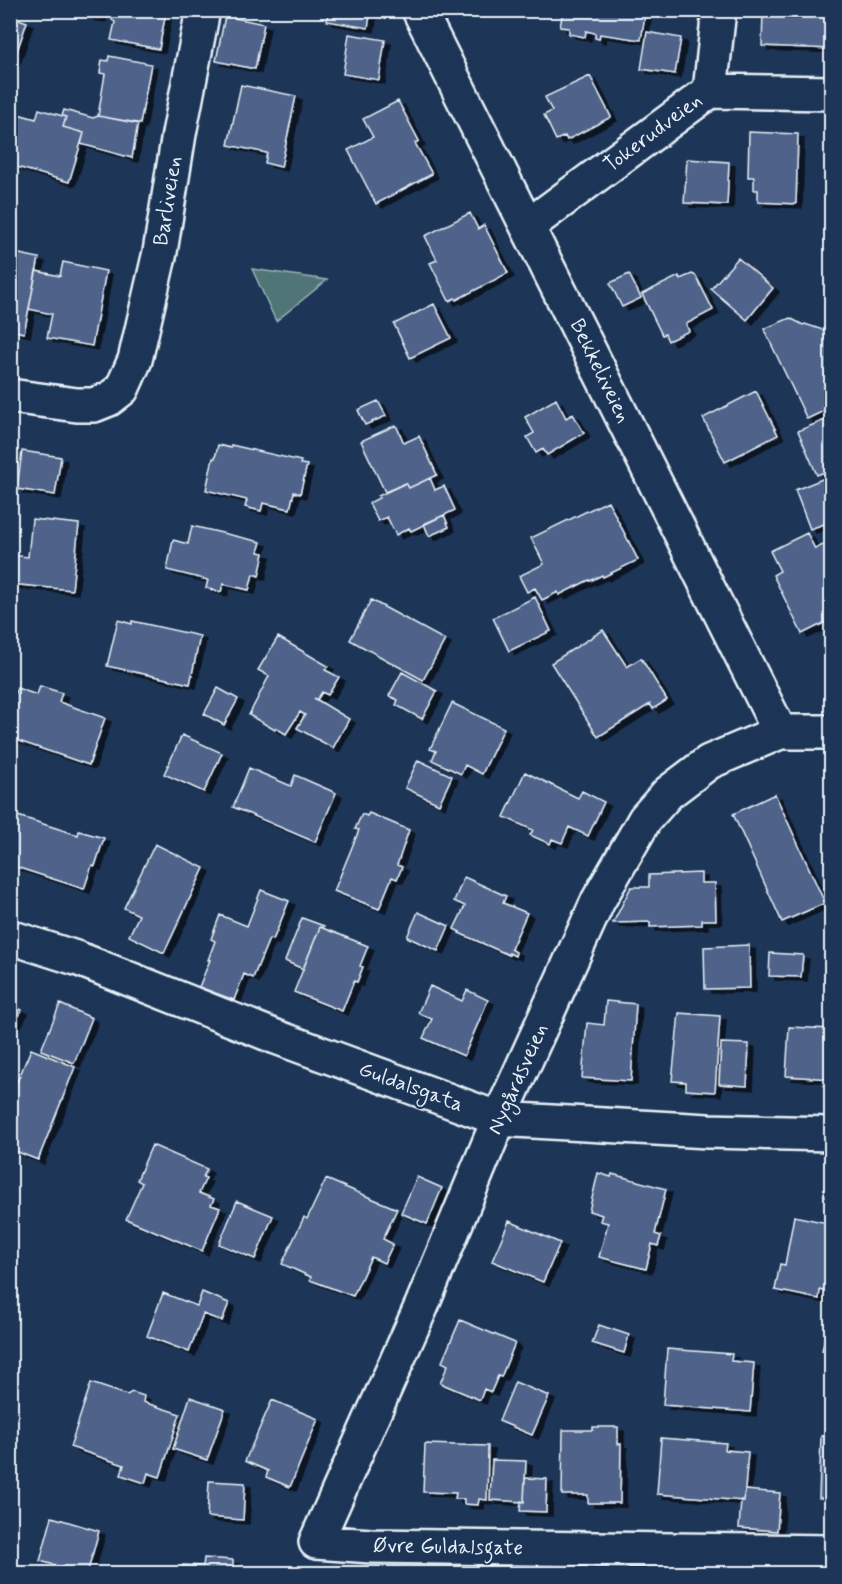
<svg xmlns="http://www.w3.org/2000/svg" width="842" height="1584" font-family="Mynerve,sans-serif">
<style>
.green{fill:#4f7476;stroke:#9cb2b7;stroke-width:1.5}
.building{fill:#4f638a;stroke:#e8f1f8;stroke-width:1.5;filter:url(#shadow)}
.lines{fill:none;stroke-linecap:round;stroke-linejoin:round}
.minor-casing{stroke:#e8f1f8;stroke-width:38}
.minor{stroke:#1d3557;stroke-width:33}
.labels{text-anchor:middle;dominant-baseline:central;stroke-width:4.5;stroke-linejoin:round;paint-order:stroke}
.street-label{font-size:21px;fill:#e8f1f8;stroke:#1d3557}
</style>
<defs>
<filter id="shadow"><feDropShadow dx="6" dy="4" stdDeviation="0" flood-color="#0009"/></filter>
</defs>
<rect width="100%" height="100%" fill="#1d3557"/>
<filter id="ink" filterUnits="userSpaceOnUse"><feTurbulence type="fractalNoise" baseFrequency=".0167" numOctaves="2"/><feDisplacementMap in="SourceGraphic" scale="12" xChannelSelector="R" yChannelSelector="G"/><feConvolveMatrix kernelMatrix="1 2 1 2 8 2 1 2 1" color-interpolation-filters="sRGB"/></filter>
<g filter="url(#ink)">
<path class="green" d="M252 269 327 280 276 321Z"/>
<path class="building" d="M88 10H101L100 18 88 16Z
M114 10 166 12 159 49 111 40 115 22 112 20Z
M328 10H371L368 28 327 21Z
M563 10H646L641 40 600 34 599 39 595 38V33L586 31 585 37 569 34V28L560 27Z
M763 10H832V49L762 46Z
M10 16 27 22 11 68 10 67Z
M225 16 264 24 255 69 216 61Z
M647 32 681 38 675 74 641 69Z
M349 34 385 40 379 80 343 74Z
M109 56 151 64 140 124 98 116 105 74 100 73 102 60 108 61Z
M590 76 611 117 567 140 565 136 556 140 544 115 552 111 545 97Z
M241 85 296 96 281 167 265 163 267 153 228 145Z
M398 101 419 141 415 143 432 174 376 204 348 150 373 137 363 119Z
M39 109 66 117 63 127 84 133 69 182 10 165V139L18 114 36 119Z
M64 110 93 118 98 116 138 123 132 158 81 144 84 133 63 127 66 117 62 116Z
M749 132 798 134 796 204 758 202V190H754V177H748Z
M687 159 729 162 727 205 684 203Z
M470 213 478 229 484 225 508 273 456 300 455 298 449 301 430 263 437 260 425 236Z
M10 252 39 258 24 333 10 330Z
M738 258 773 288 747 320 711 289Z
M63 262 106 271 92 346 47 338 52 314 29 309 36 271 60 276Z
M629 274 641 298 622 307 610 283Z
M692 274 696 276 713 310 686 324 689 331 668 341 665 334 662 335 642 294 679 276 680 279Z
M434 304 451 338 410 358 394 324Z
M790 318 803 325 805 324 832 333V407L807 419 764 329Z
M756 391 778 435 725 462 703 418Z
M556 399 566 418 573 414 584 433 547 455 543 449 536 453 527 437 534 433 525 417Z
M378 401 386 416 365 425 358 410Z
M832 417V469L817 475 798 431Z
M396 425 404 443 419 436 437 475 409 488 406 483 385 492 361 441Z
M218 445 231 448V445L301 461 300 464 307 465 300 494 294 492 290 509 263 503 261 511 245 507 247 500 206 490 213 458H215Z
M22 451 61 457 55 495 17 489Z
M832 475V537H830L824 524 810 529 795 490Z
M430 478 435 490 444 486 455 510 411 531 409 528 396 535 387 517 378 521 369 503 379 498 378 496 406 483 409 488Z
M608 501 638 560 603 577 602 575 590 581 589 580 559 595 558 592 542 600 535 588 527 592 519 576 544 564 531 538Z
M444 515 449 527 429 536 424 524Z
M32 519 79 524 72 590 10 584 11 555 28 557Z
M192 526 261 542 258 552 264 553 259 576 253 574 249 590 223 584 221 592 206 588 208 580 167 570 173 540 188 544Z
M807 533 815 549 827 543 832 552V570L827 572 832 581V600L829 601 832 607V619L802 634 773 575 780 571 770 551Z
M535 597 551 631 509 651 493 618Z
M371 600 445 640 423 680 350 640Z
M118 620 132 624V621L200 636 190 684 107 666Z
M603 630 627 667 641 658 667 700 653 709 650 704 598 737 551 663Z
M278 637 328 666 325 670 339 677 328 695 322 692 317 700 314 698 349 719 333 748 297 728 305 715 300 712 286 734 276 728 275 730 249 715 269 676 258 670Z
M402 672 437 691 422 719 396 705 398 700 389 696Z
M40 686 62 693 59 702 105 718 89 765 10 738V708L17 688 37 695Z
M218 688 238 699 224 725 204 714Z
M452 703 504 728 482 774 465 765 461 774 432 760 436 751 430 749Z
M182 735 222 753 204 792 164 774Z
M418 760 452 776 439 804 405 788Z
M249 768 291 786 295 775 336 793 315 842 233 807Z
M525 772 578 798 582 791 604 802 588 836 569 827 562 843 552 839 550 844 530 835 533 830 504 817Z
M775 794 825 903 782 922 733 814Z
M369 813 409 830 397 865 402 867 397 879 392 877 379 909 334 891 359 830 355 829 362 814 367 816Z
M18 816 78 835 79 831 104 838 95 866 92 865 84 889 10 865V839Z
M10 819 16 821 10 839Z
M155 844 204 868 164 953 129 936 139 915 124 908Z
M701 873V883H715L716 920H702V925L650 927V922L613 923 631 887H649V875Z
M464 877 506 896 503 903 527 913 511 949 516 952 515 956 509 953V955L459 933 460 932 454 929 465 906 454 901Z
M261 890 289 901 273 940 269 939 253 978 244 974 234 1000 199 987 210 960H208L215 941 211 939 220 915 247 926Z
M418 912 449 926 438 951 407 937Z
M302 918 324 926 323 928 320 927 303 969 285 961Z
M320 927 368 946 360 966 363 967 357 982 354 981 342 1011 294 992Z
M749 945 750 988 705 989 704 947Z
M770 953 803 955 801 977 769 976Z
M430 986 462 1001 467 990 488 1000 464 1056 423 1038 432 1019 418 1013Z
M606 1001 636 1004 631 1081 582 1078 587 1023 604 1025Z
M10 1004 22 1010 10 1030Z
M60 1004 92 1018 74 1063 41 1050Z
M679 1013 720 1016 715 1092 686 1090V1082L672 1081Z
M789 1027 832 1029V1091L831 1079 786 1076Z
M721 1043 749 1044 747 1086 719 1084Z
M31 1049 75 1067 38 1160 10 1149V1099Z
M152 1145 207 1169 203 1177 206 1178 199 1193 214 1199 211 1205 220 1208 202 1251 126 1219 142 1183 137 1180Z
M598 1173 611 1177 612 1174 666 1189 655 1234 661 1236 658 1246 652 1244 646 1269 599 1257 608 1223 600 1221 602 1215 589 1211Z
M417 1177 442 1188 427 1224 401 1213Z
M326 1179 397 1209 383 1239 393 1244 384 1263 371 1257 353 1296 310 1280 311 1277 282 1264 304 1217 307 1219Z
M237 1201 273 1216 255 1259 219 1244Z
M794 1216 832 1224V1250L824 1291 820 1290 819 1299 775 1290 780 1264 785 1265Z
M509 1221 560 1243 543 1282 492 1261Z
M202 1292 229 1303 222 1321 203 1314 189 1352 147 1336 163 1293 197 1306Z
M460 1320 515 1343 501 1377 498 1376 491 1392 484 1389 480 1400 440 1383 448 1365 442 1362Z
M828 1321H832V1354L822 1351Z
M599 1325 629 1335 624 1353 592 1343Z
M667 1349 732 1354 731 1361 754 1363 750 1412 663 1405Z
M515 1382 549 1396 532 1435 499 1421Z
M91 1383 127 1395 132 1392 144 1396 143 1402 180 1414 160 1477 148 1473 145 1483 121 1475 124 1465 70 1447Z
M190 1397 225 1409 207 1460 173 1449Z
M272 1400 318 1419 290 1487 266 1477 268 1471 245 1461Z
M593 1427H618V1444H621L620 1503H588V1495H562L563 1430H593Z
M821 1436H832V1498H819Z
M661 1438 726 1443 725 1450 748 1452 744 1501 657 1494Z
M425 1444 488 1446 487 1500 479 1499 478 1505 464 1504V1499H455L456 1493 423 1492Z
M492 1460 526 1461 524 1502 490 1500Z
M525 1478 547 1479 546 1512 520 1511 521 1501 524 1502Z
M209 1481 245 1483 243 1520 207 1517Z
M745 1490 780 1493 777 1531 739 1528 741 1500 744 1501Z
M52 1517 99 1531 87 1574 40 1561Z
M204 1558 233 1560V1568H246V1574H171L172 1568 182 1569 183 1565 203 1566Z"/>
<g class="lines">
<defs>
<path id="minor" d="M419 10 780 732
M710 91 719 10
M528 226 710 91 832 93
M10 396 77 405H94L109 399 122 389 135 360 160 252 179 134 203 10
M832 732H780L709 762 668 793 645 819 598 901 499 1119 422 1305 316 1542 371 1546 832 1552
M10 937 79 959 276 1037 499 1119 708 1131 832 1134"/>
</defs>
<use href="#minor" class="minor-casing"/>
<use href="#minor" class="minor"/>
</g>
</g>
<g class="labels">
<g class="street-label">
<text transform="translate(653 133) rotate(-37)">Tokerudveien</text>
<text transform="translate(168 201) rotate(-81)">Barliveien</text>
<text transform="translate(600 371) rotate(64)">Bekkeliveien</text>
<text transform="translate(518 1079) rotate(-66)">Nygårdsveien</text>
<text transform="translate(411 1087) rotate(20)">Guldalsgata</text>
<text transform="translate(448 1547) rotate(1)">Øvre Guldalsgate</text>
</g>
</g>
<rect width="842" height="1584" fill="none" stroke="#1d3557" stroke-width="36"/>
<rect x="18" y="18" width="806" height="1548" fill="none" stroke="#e8f1f8" stroke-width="2" filter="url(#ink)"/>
</svg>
